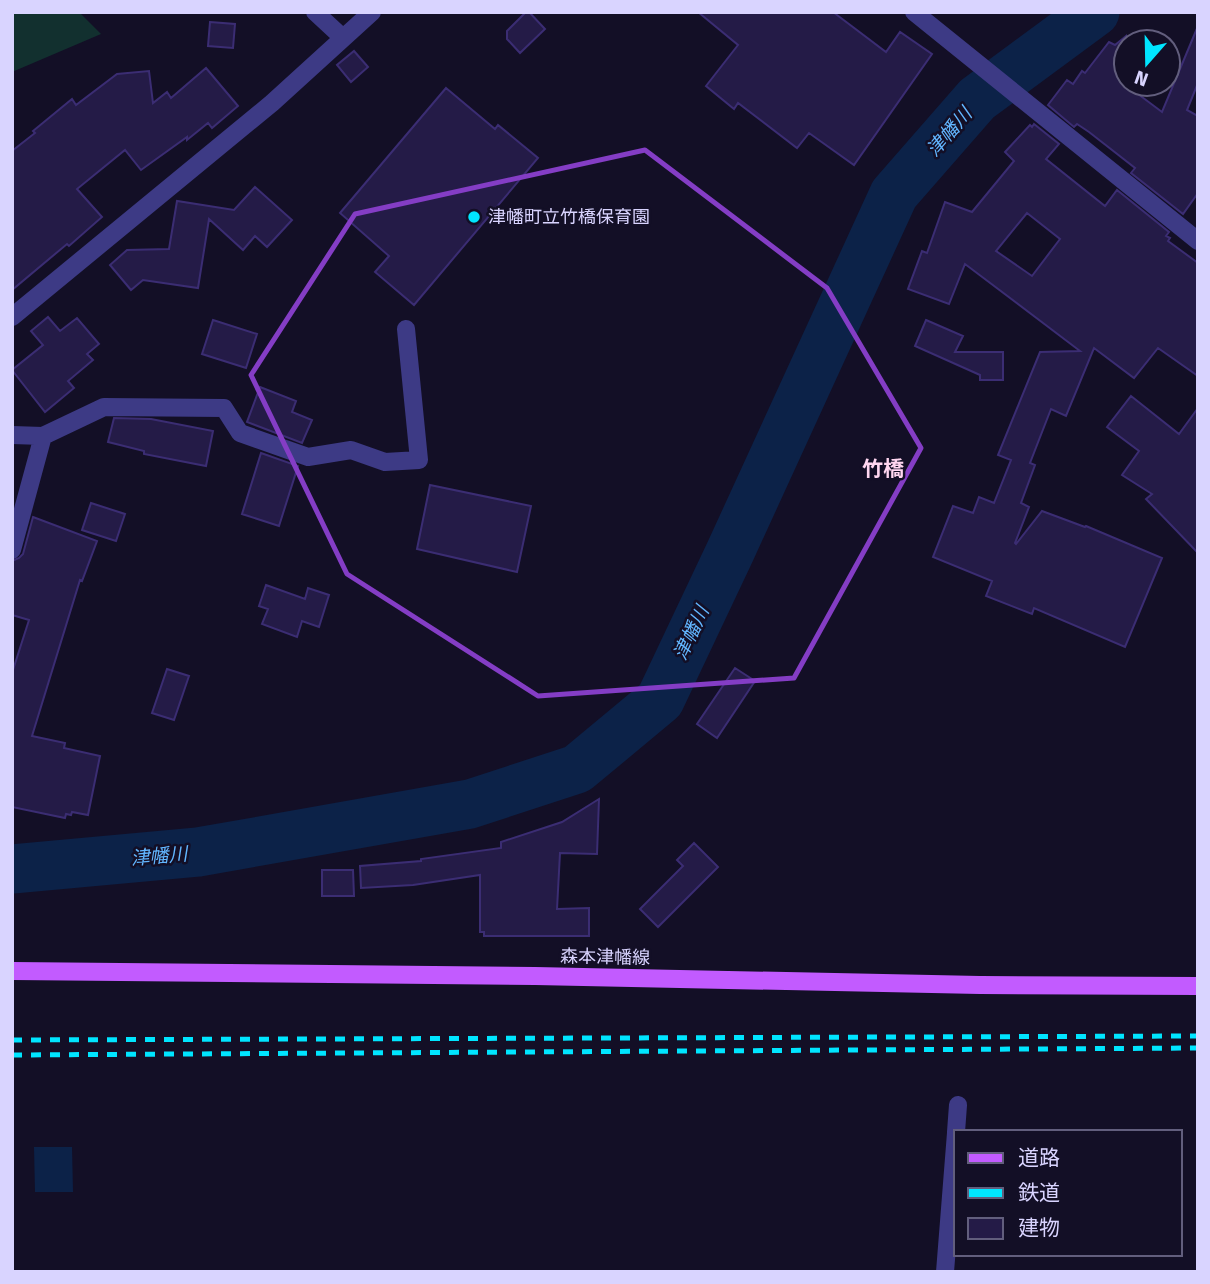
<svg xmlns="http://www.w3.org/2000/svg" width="1210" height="1284" font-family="'Fira Sans','Noto Sans JP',sans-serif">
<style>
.green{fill:#12302f}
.water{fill:#0c2248}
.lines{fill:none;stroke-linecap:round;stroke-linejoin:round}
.river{stroke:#0c2248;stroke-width:49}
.building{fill:#241b47;stroke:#3b2d73;stroke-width:2;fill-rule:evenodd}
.minor{stroke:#3d3a85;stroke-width:18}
.major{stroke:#c25bff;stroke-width:18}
.rail{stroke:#00e5ff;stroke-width:5;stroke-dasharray:10 9;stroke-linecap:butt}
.marked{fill:none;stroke:#843dc5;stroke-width:5;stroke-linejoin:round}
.poi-dot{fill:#00e5ff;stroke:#130f26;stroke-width:2.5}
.labels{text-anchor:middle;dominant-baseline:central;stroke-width:5;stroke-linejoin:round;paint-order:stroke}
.poi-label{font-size:18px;fill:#d9d4ff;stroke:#130f26;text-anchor:start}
.street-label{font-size:18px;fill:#d9d4ff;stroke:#130f26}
.water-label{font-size:19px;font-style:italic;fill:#62b6ff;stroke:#130f26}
.quarter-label{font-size:21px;font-weight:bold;fill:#ffd6f0;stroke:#130f26}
</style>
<rect width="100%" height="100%" fill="#130f26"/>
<path class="green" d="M12 12H79L101 34 12 72Z"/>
<path class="water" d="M34 1147H72L73 1192H35Z"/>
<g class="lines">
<path class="river" d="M12 869 198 852 470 804 577 769 660 700 730 552 894 194 977 99 1095 12"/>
</g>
<path class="building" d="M526 12H529L545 29 520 53 507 39V31Z
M698 12H833L886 52 900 32 932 54 854 165 809 133 797 148 738 103 734 109 706 86 738 45Z
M210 22 235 24 233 48 208 46Z
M1198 26V83L1187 110 1198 116V193L1183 214 1131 173 1135 168 1089 132 1077 124 1074 127 1048 105 1067 80 1073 84 1082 71 1085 73 1109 42 1115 45 1126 36V85L1162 112Z
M354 51 368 67 351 82 337 65Z
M206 68 238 106 212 128 208 123 187 140V137L141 170 125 150 77 189 102 217 69 246 67 244 12 290V151L35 133 33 131 72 99 76 105 117 74 149 71 153 103 167 92 171 98Z
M446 88 495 129 498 125 538 158 414 305 375 272 389 256 340 213Z
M1034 124 1059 144 1046 159 1105 206 1117 190 1169 232 1166 236 1170 238 1168 241 1198 263V376L1158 348 1134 378 1094 348 1066 416 1051 409 1030 463 1035 465 1021 503 1029 507 1015 543 1016 544 1042 511 1085 527 1086 526 1162 558 1125 647 1034 608 1032 614 986 596 992 581 933 557 953 506 973 513 979 497 994 503 1011 460 998 455 1040 352 1080 351 965 264 949 304 908 289 922 251 927 253 945 202 972 212 1014 161 1005 152 1030 125 1032 127ZM1027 213 1060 239 1032 276 996 251Z
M255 187 292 220 267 247 255 236 243 250 209 219 198 288 143 280 131 290 110 265 127 250 169 249 177 201 234 210Z
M48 317 60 331 77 318 99 344 87 354 93 360 68 381 74 388 45 412 12 370 43 345 31 331Z
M213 320 257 334 246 368 202 354Z
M926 320 963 336 955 352H1003V380H980V375L915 346Z
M260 387 296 401 292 412 312 420 302 443 247 422Z
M1131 396 1179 434 1198 408V553L1146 499 1152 494 1122 475 1139 451 1107 427Z
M114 418 151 419 213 431 206 466 144 454V451L108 442Z
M261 453 298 466 279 526 242 514Z
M430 485 531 506 517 572 417 549Z
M91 503 125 514 116 541 82 530Z
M33 517 97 541 82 581 80 580 32 736 65 743 64 748 100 756 88 815 72 812 71 815 66 814 65 818 12 807V673L29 620 12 615V561L19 558 23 554Z
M266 585 305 599 308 588 329 595 319 627 302 621 297 637 262 624 268 609 259 606Z
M735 668 755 681 717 738 697 724Z
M167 669 189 676 174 720 152 713Z
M599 799 597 854 560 853 557 909 589 908V936H484V932H480V875L413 885 361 888 360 866 421 861V859L501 848V842L562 822Z
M694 843 718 867 658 927 640 909 683 866 677 860Z
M322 870H353L354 896H322Z"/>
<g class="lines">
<path class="minor" d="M315 12 343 38
M914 12 1198 241
M12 317 272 103 372 12
M12 435 43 436 104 407 224 408 240 433 308 457 351 450 385 462 419 460 406 329
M12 550 43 436
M956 1132 958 1105
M945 1272 956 1133"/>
<path class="major" d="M12 971 535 976 980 985 1198 986"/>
<path class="rail" d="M12 1040 1198 1036
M12 1055 1198 1048"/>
</g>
<path class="marked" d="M645 150 827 288 921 448 794 678 538 696 347 574 251 375 355 214Z"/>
<circle class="poi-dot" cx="474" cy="217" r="7"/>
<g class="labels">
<g class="poi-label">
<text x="488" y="217">津幡町立竹橋保育園</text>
</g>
<g class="street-label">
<text transform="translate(605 957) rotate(1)">森本津幡線</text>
</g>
<g class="water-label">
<text transform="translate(949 132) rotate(-49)">津幡川</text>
<text transform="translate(691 633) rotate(-65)">津幡川</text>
<text transform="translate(159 856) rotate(-5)">津幡川</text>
</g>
<g class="quarter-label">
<text x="883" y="469">竹橋</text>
</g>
</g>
<rect width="1210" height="1284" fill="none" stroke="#d9d4ff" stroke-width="28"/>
<rect x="954" y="1130" width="228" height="126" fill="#130f26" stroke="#625e7d" stroke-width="2"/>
<rect x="968" y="1153" width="35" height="10" fill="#c25bff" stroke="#625e7d" stroke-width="2"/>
<text x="1018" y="1165" font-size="21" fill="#d9d4ff">道路</text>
<rect x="968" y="1188" width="35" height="10" fill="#00e5ff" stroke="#625e7d" stroke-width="2"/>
<text x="1018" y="1200" font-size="21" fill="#d9d4ff">鉄道</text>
<rect x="968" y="1218" width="35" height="21" fill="#241b47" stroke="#625e7d" stroke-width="2"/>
<text x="1018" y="1235" font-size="21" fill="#d9d4ff">建物</text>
<g transform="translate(1147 63) rotate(200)"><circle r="33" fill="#130f26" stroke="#625e7d" stroke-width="2"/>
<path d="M0-5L12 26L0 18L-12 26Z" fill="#00e5ff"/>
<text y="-10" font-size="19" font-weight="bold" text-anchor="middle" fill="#d9d4ff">N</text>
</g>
</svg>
